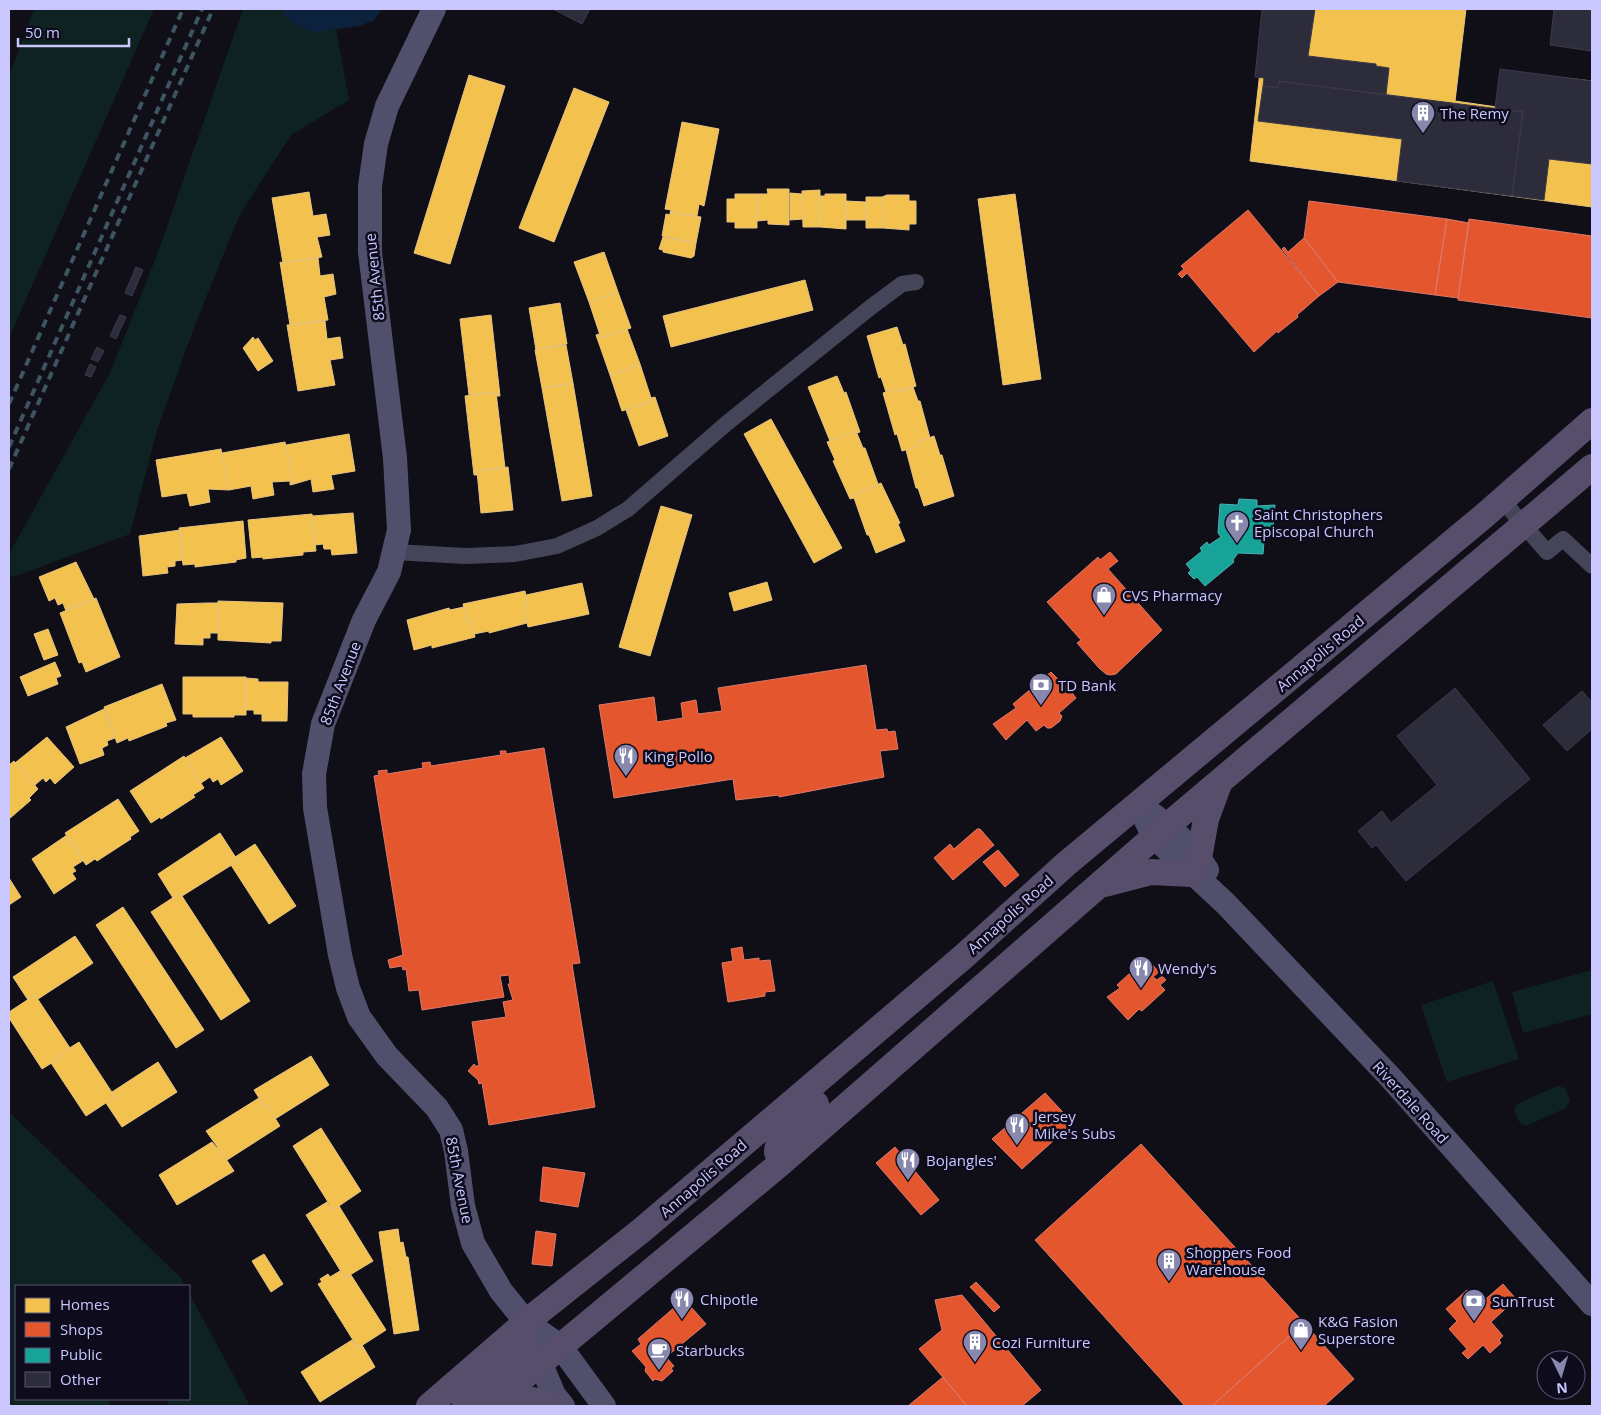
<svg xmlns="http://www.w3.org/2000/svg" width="1601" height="1415" font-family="'Open Sans',sans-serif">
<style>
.green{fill:#0f2222}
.water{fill:#0c213b}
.homes{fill:#f2c14e;stroke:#e6c383}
.shops{fill:#e4572e;stroke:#dc796c}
.public{fill:#17a398;stroke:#4caeb7}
.building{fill:#2d2c3b;stroke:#3b394d}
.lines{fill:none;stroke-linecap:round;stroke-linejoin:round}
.street{stroke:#444559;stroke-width:16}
.secondary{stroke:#50506c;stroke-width:24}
.primary{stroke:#574e6b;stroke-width:26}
.rail{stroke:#3d5461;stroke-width:4;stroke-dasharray:8 6;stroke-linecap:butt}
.labels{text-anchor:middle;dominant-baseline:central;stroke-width:5;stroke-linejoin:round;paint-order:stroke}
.poi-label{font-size:15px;fill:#c9c7fe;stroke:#0d0b1c;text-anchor:start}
.street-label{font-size:15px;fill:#c9c7fe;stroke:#0d0b1c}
</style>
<rect width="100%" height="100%" fill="#100f18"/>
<path class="green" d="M34 9H154L9 338V76Z
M243 9H283L284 16C299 27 316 32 336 29L349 100 291 135 239 216 195 325 157 430 130 534 13 577 9 575V554L110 373 157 255Z
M1592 970V1014L1523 1033 1512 992Z
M1493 981 1519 1059 1447 1082 1421 1005Z
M1557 1086 1565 1088 1570 1100 1566 1108 1526 1126 1520 1123 1514 1111 1517 1104Z
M9 1112 181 1278 185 1286H16V1399H109L110 1406H9Z
M189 1293 250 1406H170L166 1399H189Z"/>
<path class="water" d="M283 9H382L373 21 359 26 323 31 311 32 296 25 283 15Z"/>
<path class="homes" d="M1267 9H1466L1455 101 1497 107 1501 71 1592 81V207L1250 161Z
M469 75 505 86 450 264 414 253Z
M574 88 609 102 554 242 519 228Z
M682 122 719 129 704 206 699 204 697 216 670 213 671 210 665 209Z
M767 189H789V225L768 224V220L757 221V194H768Z
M820 190V227H803L802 191Z
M309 192 313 216 326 214 330 235 317 237 322 257 283 263 272 198Z
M790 193 802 194 803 219 790 220Z
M735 194H757V228H735V222H727V199H735Z
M825 194H846V229L820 227 819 196H825Z
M1015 194 1041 379 1003 385 978 199Z
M887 195H909V201H916V224H909V230L883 228 882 197Z
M866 197H882L883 228H866Z
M846 201 866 202V220H846Z
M670 213 701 217 696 243 662 236 666 214 670 215Z
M663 237 696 243 694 256 691 258 663 252V250L659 249Z
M604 252 618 292 589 302 574 262Z
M318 257 320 276 333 274 336 294 324 297 328 320 290 325 280 262 283 263Z
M805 280 813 310 671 347 663 316Z
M618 292 631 328 601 338 589 302Z
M560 303 567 344 536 350 529 308Z
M491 315 500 396H497L496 392 469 395 460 319Z
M325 321 327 339 340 337 343 358 330 360 335 385 298 391 287 325Z
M897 327 903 345 905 344 916 386 899 392 898 388 886 392 881 377 879 378 867 336Z
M627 329 640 364 610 375 596 335 599 334 601 338Z
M253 337 255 340 258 338 273 361 258 371 243 348Z
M566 345 573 383 542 388 535 350Z
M640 364 652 401 622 411 610 375Z
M837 376 844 393 846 392 860 432 857 433 856 431 830 441 808 387Z
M573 383 592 496 562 501 542 388Z
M913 387 918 401H920L930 438 918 442 919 446 902 451 897 434 895 435 883 393 898 388 899 392Z
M496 392 505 468 477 471V475H474L465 396Z
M655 397 668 436 639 446 626 410 652 401 651 398Z
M771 419 842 548 814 563 744 434Z
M856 431 863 448H865L878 484 853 495 854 498 850 499 833 461 835 460 827 442Z
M349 434 355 471 331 475 334 489 313 492 311 479 294 484 286 445Z
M934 436 940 455H942L954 496 924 506 918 488H916L906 450 919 446 918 442Z
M285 442 294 484 290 485V481L272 482 274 495 253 499 251 486 229 490 222 453Z
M221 449 229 490 208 489 210 502 190 506 187 493 162 497 156 460Z
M508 467 513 510 481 513 477 471Z
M881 483 900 523 898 524 905 541 876 553 869 535H867L853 495Z
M661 506 692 515 650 656 619 647Z
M353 513 357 553 332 555 331 549H324L323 544 315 545 312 516Z
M312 514 316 551 303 552V555L263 559V557L252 558 248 520Z
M243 521 246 558 236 560V562L195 567V564L183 565 179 528Z
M180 530 183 560 175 561V566L167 567 168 573 143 576 139 536Z
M76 562 94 599 66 611 63 603 58 605 55 598 49 601 39 577Z
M767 582 772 600 734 611 729 593Z
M582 583 589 614 528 627 524 608 528 607 526 595Z
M525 591 528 607 524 608 527 623 489 633V631L474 634 471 620 467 622 463 604Z
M96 598 120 657 86 672 82 662 79 663 60 613Z
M218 601 283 603 281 641H271V643L218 640Z
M207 603H218V633H210V638H203V645L175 644 177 604Z
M464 607 467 622 471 620 475 637 432 648V645L414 650 407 620 449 608 450 610Z
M48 629 58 655 44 660 34 634Z
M55 662 61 676 56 678 58 684 28 696 20 677Z
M183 677H246V715H234V717H193V714H183Z
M246 678 258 679V682H288L287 721H262V714H254V710H246Z
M162 684 176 720 166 723 167 726 129 741 128 738 117 743 104 707Z
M104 709 115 738 107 741 108 745 102 748 104 755 80 764 66 727Z
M47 737 74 767 55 784 50 778 46 782 43 778 35 785 15 763Z
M221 737 243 771 221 785 218 779 213 782 210 777 201 783 185 758Z
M184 756 204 788 193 795 195 797 161 819 160 817 151 823 130 791Z
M14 761 38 789 29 798 31 800 9 819V765Z
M118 799 139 831 130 837 131 839 97 861 95 859 86 865 65 833Z
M220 833 238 861 182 896 180 893 173 898 158 874Z
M67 835 84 860 73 867 76 871 72 873 76 879 54 894 32 859Z
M255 844 296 906 269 924 231 865 238 861 235 857Z
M9 878 21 897 9 905Z
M180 893 250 1001 221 1020 151 912Z
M123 907 204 1030 176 1048 96 925Z
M75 936 93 963 38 999 35 995 28 1000 13 977Z
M35 995 70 1048 57 1056 58 1059 42 1069 9 1018V1012Z
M79 1042 115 1097 86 1116 51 1063 58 1059 57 1056Z
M311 1056 329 1085 275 1119 266 1104 264 1106 254 1090Z
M158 1062 177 1092 122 1127 106 1103 115 1097 112 1092Z
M259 1098 264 1106 266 1104 280 1126 227 1160 206 1131Z
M321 1128 361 1191 333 1210 293 1146Z
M212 1142 217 1148 218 1147 234 1171 177 1205 159 1175Z
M327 1202 333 1210 339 1206 373 1261 345 1278 306 1215Z
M398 1229 400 1243 403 1242 406 1257H408L419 1330 394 1334 379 1232Z
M264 1254 283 1284 271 1292 252 1261Z
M340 1271 345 1278 351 1275 386 1330 358 1348 318 1284 322 1282 320 1279 328 1274 330 1277Z
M352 1340 358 1348 362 1345 375 1367 320 1402 301 1372Z"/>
<path class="shops" d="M1309 201 1447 219 1435 295 1338 282 1304 238Z
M1248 210 1319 296 1297 315 1298 317 1278 333 1277 331 1254 352 1187 273 1182 278 1178 274 1184 269 1181 266Z
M1447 219 1469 223 1458 298 1435 295Z
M1469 219 1592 236V318L1458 300Z
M1304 238 1338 282 1319 296 1282 249 1284 247 1288 252Z
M1110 552 1118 561 1108 569 1162 630 1116 674 1110 675 1106 674 1099 668 1077 643 1081 640 1047 602 1098 557 1100 560Z
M866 665 876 730 887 729 888 732 895 731 898 749 880 751 884 777 779 797V795L736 800 733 779 614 798 599 705 654 697 657 722 683 718 681 703 696 700 698 714 722 711 718 688Z
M1051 672 1061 682 1063 681 1076 698 1059 713 1062 716 1060 721 1051 728H1047L1044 725 1036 731 1027 720 1006 740 993 724 1016 708 1013 704Z
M544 748 580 963 572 964 595 1107 489 1125 482 1083 479 1084 478 1080 468 1071 474 1064 475 1066H479L472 1022 506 1017 503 1002 513 1000 508 984H510L509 975 500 976 504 997 422 1010 419 990 409 991 406 969 403 970 402 966 390 968 388 960 403 955 374 776 379 775 378 771 387 770V774L423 768 422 763 430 762 431 766 501 755 500 751H506V754Z
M977 829H980L994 845 953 880 934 858 950 844 954 849Z
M998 850 1019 875 1005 887 983 862Z
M742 947 744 960 759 958V961L770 960 775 991 765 992V996L728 1002 722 963 733 961 731 949Z
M1149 961 1159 972 1153 977 1157 980 1162 976 1166 980 1160 985 1165 990 1142 1011 1139 1009 1128 1020 1107 997 1120 988 1117 985 1130 973 1132 975 1141 964 1143 966Z
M1045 1093 1073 1123 1022 1169 992 1139Z
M1141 1144 1304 1323 1212 1406H1185L1035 1240Z
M895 1147 939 1200 921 1215 876 1163Z
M543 1167 585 1173 578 1207 540 1201Z
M536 1231 556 1234 552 1266 532 1264Z
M976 1282 1000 1307 994 1312 970 1287Z
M1503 1284 1516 1299 1491 1322 1503 1336 1499 1340 1501 1343 1490 1353 1483 1345 1468 1359 1462 1353 1467 1349 1449 1329 1457 1321 1446 1309 1467 1290 1480 1304Z
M962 1295 1041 1390 1022 1406H967L919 1349 942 1330 935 1300Z
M684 1299 706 1324 666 1357 674 1366 671 1368 673 1371 662 1381 655 1379 653 1381 645 1371 646 1367 632 1351 641 1344 638 1339Z
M1304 1323 1354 1379 1324 1406H1212Z
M943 1377 967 1406H908Z"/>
<path class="public" d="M1239 499 1257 500V506L1275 505 1273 528 1265 529 1263 554 1238 553 1233 560 1234 562 1205 586 1197 577 1194 579 1188 573 1191 570 1186 564 1202 551 1200 548 1207 542 1209 545 1221 537 1218 533 1220 504 1238 505Z"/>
<path class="building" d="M553 9H590L582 24Z
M1262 9H1315L1308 56 1376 64V66L1389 68 1386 95 1279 81 1278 88 1263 86 1264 78 1255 77Z
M1554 9H1592V51L1550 45Z
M1500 69 1592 81V164L1549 159 1544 200 1512 196 1523 112 1495 108Z
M1279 81 1523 112 1512 196 1397 181 1402 139 1258 121 1263 86 1278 88Z
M136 267 143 270 132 296 125 293Z
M120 315 126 317 116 339 110 336Z
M97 347 104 351 98 362 91 359Z
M90 364 96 367 91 377 85 375Z
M1455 688 1530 779 1406 881 1376 845 1372 848 1358 831 1382 811 1391 823 1437 785 1397 736Z
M1582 691 1592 702V729L1567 751 1543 725Z"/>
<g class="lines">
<path class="street" d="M1502 500 1547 552 1563 539 1592 566
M395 552 465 556 515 554 557 546 597 528 628 509 727 423 871 307 902 284 916 282"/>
<path class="secondary" d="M434 9 387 106 376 144 370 186V252L395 458 399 530 389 572 364 620 323 724 314 774 315 808 340 955 348 988 359 1017 387 1056 437 1108 451 1130 456 1151 463 1206 473 1243 501 1291 526 1322 560 1346 604 1406
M1138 804 1154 837 1226 904 1390 1077 1592 1304
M1152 814C1173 829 1193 848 1207 870
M534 1348 554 1395 563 1406"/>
<path class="primary" d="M1199 858 1206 819 1219 784
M1105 884 1151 872 1192 874
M781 1163C780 1160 778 1155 777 1152 777 1135 805 1114 816 1104
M429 1406 526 1322 642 1230 963 957 1066 864 1485 515 1592 421
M465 1406 523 1356 526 1322
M489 1406 781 1163 1154 837 1592 467
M501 1406 533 1400 555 1406"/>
<path class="rail" d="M9 404 183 9
M9 447 202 9
M9 469 213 9"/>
</g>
<defs>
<symbol id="building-pin" viewBox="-11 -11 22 30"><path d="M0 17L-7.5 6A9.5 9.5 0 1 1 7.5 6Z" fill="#8887ae" stroke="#0d0b1c"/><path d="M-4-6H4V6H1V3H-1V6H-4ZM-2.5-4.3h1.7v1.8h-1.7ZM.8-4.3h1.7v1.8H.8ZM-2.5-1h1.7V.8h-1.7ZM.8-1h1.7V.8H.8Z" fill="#fff"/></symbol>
<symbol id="church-pin" viewBox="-11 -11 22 30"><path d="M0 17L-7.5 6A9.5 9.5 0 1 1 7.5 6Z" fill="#8887ae" stroke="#0d0b1c"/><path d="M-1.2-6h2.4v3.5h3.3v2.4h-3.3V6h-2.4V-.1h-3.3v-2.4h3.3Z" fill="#fff"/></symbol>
<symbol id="shop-pin" viewBox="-11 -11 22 30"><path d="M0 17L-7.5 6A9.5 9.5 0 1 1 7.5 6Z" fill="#8887ae" stroke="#0d0b1c"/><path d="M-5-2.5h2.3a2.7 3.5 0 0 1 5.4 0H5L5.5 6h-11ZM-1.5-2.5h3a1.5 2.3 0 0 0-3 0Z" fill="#fff"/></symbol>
<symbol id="bank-pin" viewBox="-11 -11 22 30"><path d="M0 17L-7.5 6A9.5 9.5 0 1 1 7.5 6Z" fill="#8887ae" stroke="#0d0b1c"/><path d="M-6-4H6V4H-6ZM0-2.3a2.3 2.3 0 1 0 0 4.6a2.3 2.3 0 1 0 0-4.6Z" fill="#fff"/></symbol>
<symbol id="restaurant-pin" viewBox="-11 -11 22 30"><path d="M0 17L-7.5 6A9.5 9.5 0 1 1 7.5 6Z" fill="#8887ae" stroke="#0d0b1c"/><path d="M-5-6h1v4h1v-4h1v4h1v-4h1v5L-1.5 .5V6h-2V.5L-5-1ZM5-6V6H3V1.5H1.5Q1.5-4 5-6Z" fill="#fff"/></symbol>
<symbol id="cafe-pin" viewBox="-11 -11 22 30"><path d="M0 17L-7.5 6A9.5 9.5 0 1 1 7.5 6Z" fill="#8887ae" stroke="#0d0b1c"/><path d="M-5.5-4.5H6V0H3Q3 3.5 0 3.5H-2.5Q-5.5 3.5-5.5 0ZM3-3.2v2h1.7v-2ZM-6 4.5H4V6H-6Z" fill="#fff"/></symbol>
</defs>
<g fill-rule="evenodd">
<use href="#building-pin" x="1409" y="99" width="28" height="38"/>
<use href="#church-pin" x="1223" y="509" width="28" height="38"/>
<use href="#shop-pin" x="1090" y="581" width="28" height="38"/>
<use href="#bank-pin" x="1027" y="671" width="28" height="38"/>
<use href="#restaurant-pin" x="612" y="742" width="28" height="38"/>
<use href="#restaurant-pin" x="1127" y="954" width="28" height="38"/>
<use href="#restaurant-pin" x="1003" y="1111" width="28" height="38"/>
<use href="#restaurant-pin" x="894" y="1146" width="28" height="38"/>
<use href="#building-pin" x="1155" y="1247" width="28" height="38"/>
<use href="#restaurant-pin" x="668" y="1285" width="28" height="38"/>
<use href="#bank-pin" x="1460" y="1287" width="28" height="38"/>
<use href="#shop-pin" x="1287" y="1316" width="28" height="38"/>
<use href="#building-pin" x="961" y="1328" width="28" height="38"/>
<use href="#cafe-pin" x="645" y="1336" width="28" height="38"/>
</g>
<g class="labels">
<g class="poi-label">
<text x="1440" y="113">The Remy</text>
<text x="1254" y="514">Saint Christophers<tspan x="1254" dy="17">Episcopal Church</tspan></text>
<text x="1122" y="595">CVS Pharmacy</text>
<text x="1058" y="685">TD Bank</text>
<text x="644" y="756">King Pollo</text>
<text x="1158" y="968">Wendy's</text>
<text x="1034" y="1116">Jersey<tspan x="1034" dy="17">Mike's Subs</tspan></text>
<text x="926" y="1160">Bojangles'</text>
<text x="1186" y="1252">Shoppers Food<tspan x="1186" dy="17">Warehouse</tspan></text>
<text x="700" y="1299">Chipotle</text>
<text x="1492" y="1301">SunTrust</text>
<text x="1318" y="1321">K&amp;G Fasion<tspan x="1318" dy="17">Superstore</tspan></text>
<text x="992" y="1342">Cozi Furniture</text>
<text x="676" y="1350">Starbucks</text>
</g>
<g class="street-label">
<text transform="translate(374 277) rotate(-96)">85th Avenue</text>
<text transform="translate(1320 653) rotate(-40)">Annapolis Road</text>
<text transform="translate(340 683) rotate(-69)">85th Avenue</text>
<text transform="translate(1010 914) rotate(-42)">Annapolis Road</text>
<text transform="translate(1411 1102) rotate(48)">Riverdale Road</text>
<text transform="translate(703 1178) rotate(-41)">Annapolis Road</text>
<text transform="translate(460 1180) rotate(79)">85th Avenue</text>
</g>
</g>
<rect width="1601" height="1415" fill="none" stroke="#c9c7fe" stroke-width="20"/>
<rect x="15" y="1285" width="175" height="115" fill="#0d0b1c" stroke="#585676"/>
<rect x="25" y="1298" width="25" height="15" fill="#f2c14e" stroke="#585676"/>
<text x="60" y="1310" font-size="15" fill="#c9c7fe">Homes</text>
<rect x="25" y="1322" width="25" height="15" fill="#e4572e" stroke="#585676"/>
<text x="60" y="1335" font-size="15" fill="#c9c7fe">Shops</text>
<rect x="25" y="1348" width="25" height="15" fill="#17a398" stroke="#585676"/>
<text x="60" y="1360" font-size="15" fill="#c9c7fe">Public</text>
<rect x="25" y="1372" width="25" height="15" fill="#2d2c3b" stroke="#585676"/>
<text x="60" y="1385" font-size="15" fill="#c9c7fe">Other</text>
<g transform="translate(1561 1375) rotate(175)"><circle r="24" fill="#0d0b1c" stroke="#585676"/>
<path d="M0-4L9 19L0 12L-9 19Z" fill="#8887ae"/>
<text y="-8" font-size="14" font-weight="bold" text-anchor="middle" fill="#c9c7fe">N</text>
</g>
<path d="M18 38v8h111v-8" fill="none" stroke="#c9c7fe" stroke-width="2.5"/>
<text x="25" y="38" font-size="15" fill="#c9c7fe" stroke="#0d0b1c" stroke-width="4" paint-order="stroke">50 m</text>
</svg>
